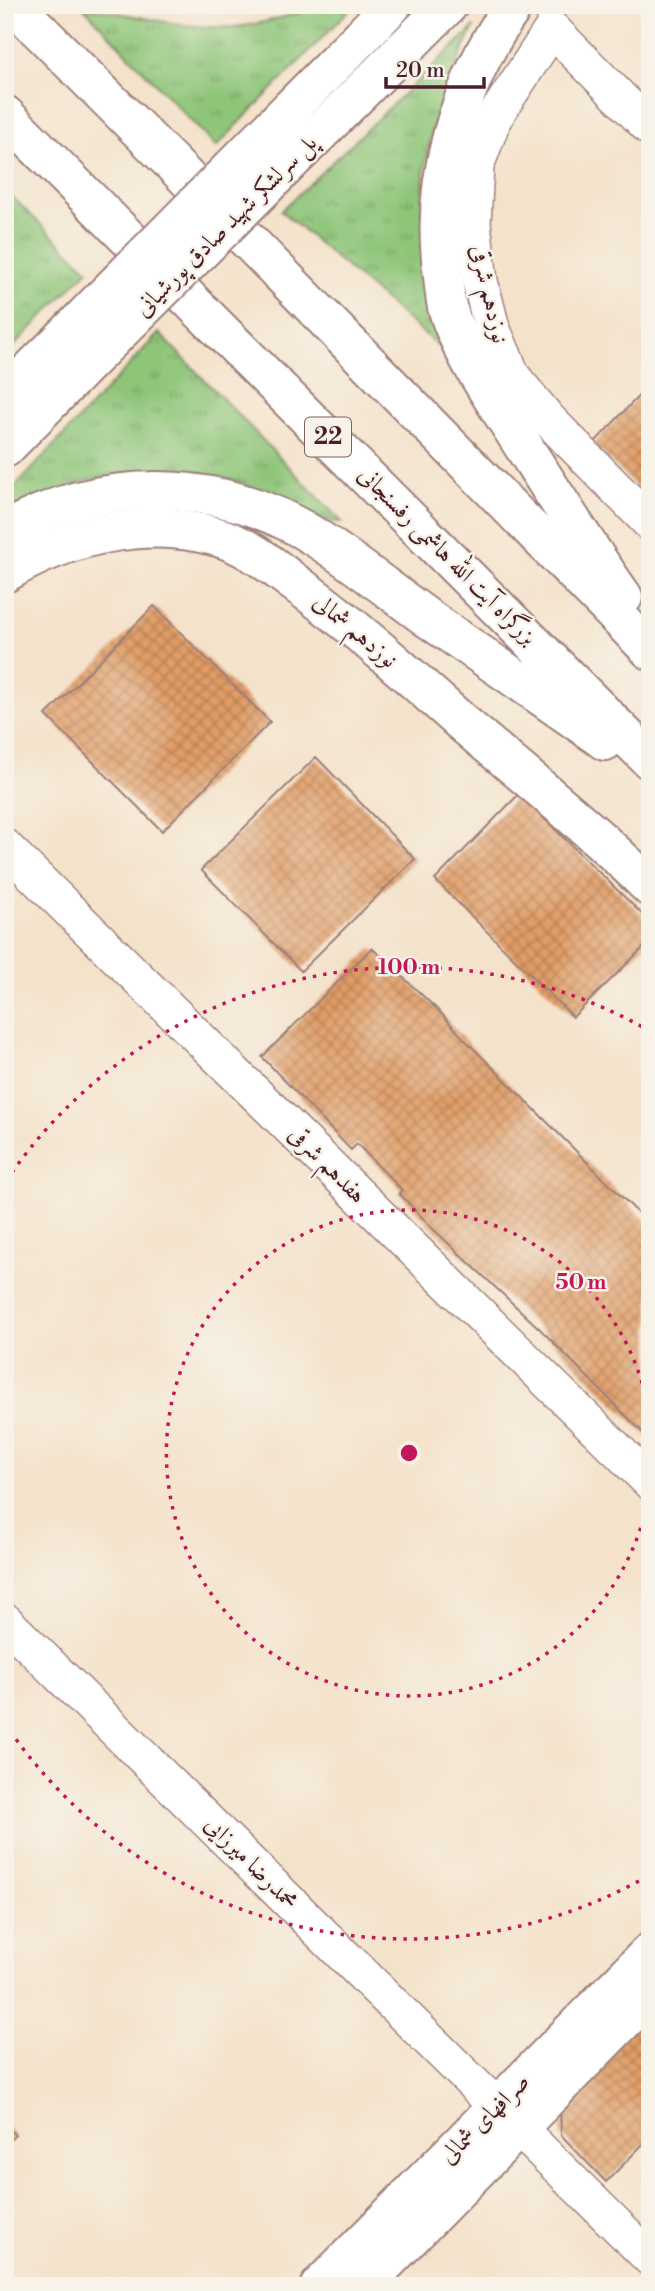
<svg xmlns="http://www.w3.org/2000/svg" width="655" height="2291" font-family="'Libre Bodoni',Amiri,serif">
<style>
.grass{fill:url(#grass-tufts);stroke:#6c7252;stroke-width:2}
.building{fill:url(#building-cross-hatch)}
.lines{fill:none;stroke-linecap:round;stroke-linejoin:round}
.minor-casing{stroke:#9f807a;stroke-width:38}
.tertiary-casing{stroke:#9f807a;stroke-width:42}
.secondary-casing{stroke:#9f807a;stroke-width:42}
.trunk-casing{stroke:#9f807a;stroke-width:42}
.minor{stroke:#fff;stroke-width:35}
.tertiary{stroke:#fff;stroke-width:38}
.secondary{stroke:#fff;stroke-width:38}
.trunk{stroke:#fff;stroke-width:38}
.secondary-bridge-casing{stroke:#9f807a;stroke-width:42;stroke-linecap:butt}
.secondary-bridge{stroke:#fff;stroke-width:38}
.ring{fill:none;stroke:#c2185b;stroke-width:3.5;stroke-dasharray:3.5 7}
.labels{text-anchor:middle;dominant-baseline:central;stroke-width:5;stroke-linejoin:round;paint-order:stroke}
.shield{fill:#f7f3e8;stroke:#7e5f64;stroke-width:2}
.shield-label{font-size:23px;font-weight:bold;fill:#4a1f2b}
.street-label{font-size:24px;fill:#4a1f2b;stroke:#f7f3e8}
.centre{fill:#c2185b;stroke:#f7f3e8;stroke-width:3.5}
.ring-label{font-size:21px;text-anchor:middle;font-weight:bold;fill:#c2185b;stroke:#f7f3e8;stroke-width:5;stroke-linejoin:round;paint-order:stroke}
</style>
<defs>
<pattern id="grass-tufts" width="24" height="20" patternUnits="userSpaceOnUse" patternTransform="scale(1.75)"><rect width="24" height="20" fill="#8ec578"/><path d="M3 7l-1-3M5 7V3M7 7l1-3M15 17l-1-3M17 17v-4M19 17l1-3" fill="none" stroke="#769f63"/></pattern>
<pattern id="building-cross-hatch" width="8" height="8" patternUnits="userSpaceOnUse" patternTransform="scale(1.75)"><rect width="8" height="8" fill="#e19d66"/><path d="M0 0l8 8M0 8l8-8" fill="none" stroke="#b87f54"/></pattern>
</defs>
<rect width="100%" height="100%" fill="#f7f3e8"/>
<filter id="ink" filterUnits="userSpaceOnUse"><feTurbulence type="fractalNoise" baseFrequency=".0143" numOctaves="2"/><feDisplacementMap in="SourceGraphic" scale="14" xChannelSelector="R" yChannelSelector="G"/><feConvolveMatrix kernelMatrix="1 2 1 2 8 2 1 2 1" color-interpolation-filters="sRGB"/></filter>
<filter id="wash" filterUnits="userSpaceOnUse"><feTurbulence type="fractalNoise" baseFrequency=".00686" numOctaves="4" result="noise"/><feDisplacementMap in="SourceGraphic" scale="28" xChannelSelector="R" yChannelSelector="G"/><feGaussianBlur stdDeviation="1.57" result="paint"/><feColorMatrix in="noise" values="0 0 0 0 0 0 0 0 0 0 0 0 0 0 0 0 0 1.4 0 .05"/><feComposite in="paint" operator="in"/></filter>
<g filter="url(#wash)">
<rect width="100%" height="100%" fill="#f4e2ca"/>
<path class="grass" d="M326 5H354L216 147 83 7C136 14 188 32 242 26 270 22 299 13 326 5Z
M474 27C452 73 429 123 424 174 422 205 424 234 427 265 430 296 433 319 442 349L281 211Z
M5 190 88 270 5 355Z
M159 333 342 522 324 521 286 500 236 481 194 471 141 470 87 480 17 508 6 497Z"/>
<g id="blocks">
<path class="building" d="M650 384V501L593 444Z
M154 606 270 722 162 831 46 715Z
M316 757 415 859 301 971 201 870Z
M519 794 650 922V941L573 1017 435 880Z
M372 948 440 1012 463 1038 650 1225V1440L541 1330 432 1228 399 1193 402 1190 357 1144 351 1150 262 1057Z
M650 2010V2137L606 2182 561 2135 560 2105Z
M5 2125 15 2135 5 2145Z"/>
</g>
</g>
<g filter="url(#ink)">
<use href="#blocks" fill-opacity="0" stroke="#9f807a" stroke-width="2"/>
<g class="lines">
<defs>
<path id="minor" d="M650 128 552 29 494 118 476 166 473 223 480 281 492 328 513 377 548 419 650 523
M5 847 650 1482
M5 1621 650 2258"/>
<path id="tertiary" d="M5 573C66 536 144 517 214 536 245 544 266 561 291 580 350 622 404 671 458 719 522 774 590 827 650 887
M320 2286 650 1952
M363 2286 650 1994"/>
<path id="secondary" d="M362 36 392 5
M391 62 448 5
M5 395 62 339
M5 448 86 365"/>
<path id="trunk" d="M14 5 170 161 650 650
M514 5C459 82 429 182 443 276 444 286 445 297 447 307 459 350 491 395 515 433 550 488 585 543 623 597
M5 115 650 760
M5 531C103 476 223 477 318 539 355 563 390 591 426 617 486 658 546 699 605 741"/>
</defs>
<use href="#minor" class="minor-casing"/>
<use href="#tertiary" class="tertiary-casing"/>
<use href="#secondary" class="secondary-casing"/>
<use href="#trunk" class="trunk-casing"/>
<use href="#minor" class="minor"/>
<use href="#tertiary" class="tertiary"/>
<use href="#secondary" class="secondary"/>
<use href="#trunk" class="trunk"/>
<defs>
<path id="secondary-bridge" d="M62 339 362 36
M86 365 391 62"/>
</defs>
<use href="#secondary-bridge" class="secondary-bridge-casing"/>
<use href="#secondary-bridge" class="secondary-bridge"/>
</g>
</g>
<g class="ring">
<path d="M650 1487A243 243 0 1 1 650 1419"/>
<path d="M648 1876A486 486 0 0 1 6 1725M6 1181A486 486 0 0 1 648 1030"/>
</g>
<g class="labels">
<rect class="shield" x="305" y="417.5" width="46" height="39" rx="5"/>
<g class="shield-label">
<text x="328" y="437">22</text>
</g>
<g class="street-label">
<text transform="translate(226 226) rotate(-45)">پل سرلشکر شهید صادق پورشیانی</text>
<text transform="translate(489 294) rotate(77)">نوزدهم شرقی</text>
<text transform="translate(447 556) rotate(45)">بزرگراه آیت الله هاشمی رفسنجانی</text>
<text transform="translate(355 631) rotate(40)">نوزدهم شمالی</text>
<text transform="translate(327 1165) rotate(45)">هفدهم شرقی</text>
<text transform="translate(251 1863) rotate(45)">محمدرضا میرزایی</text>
<text transform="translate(485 2119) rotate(-45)">صرافهای شمالی</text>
</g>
</g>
<circle cx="409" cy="1453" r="10" class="centre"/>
<g class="ring-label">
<text x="409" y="974">100 m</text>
<text x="581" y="1289">50 m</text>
</g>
<rect width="655" height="2291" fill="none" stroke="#f7f3e8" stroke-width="28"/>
<path d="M386 77v10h98v-10" fill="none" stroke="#4a1f2b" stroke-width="3.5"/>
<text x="396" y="77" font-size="21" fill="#4a1f2b" stroke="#f7f3e8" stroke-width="5" paint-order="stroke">20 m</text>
</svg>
